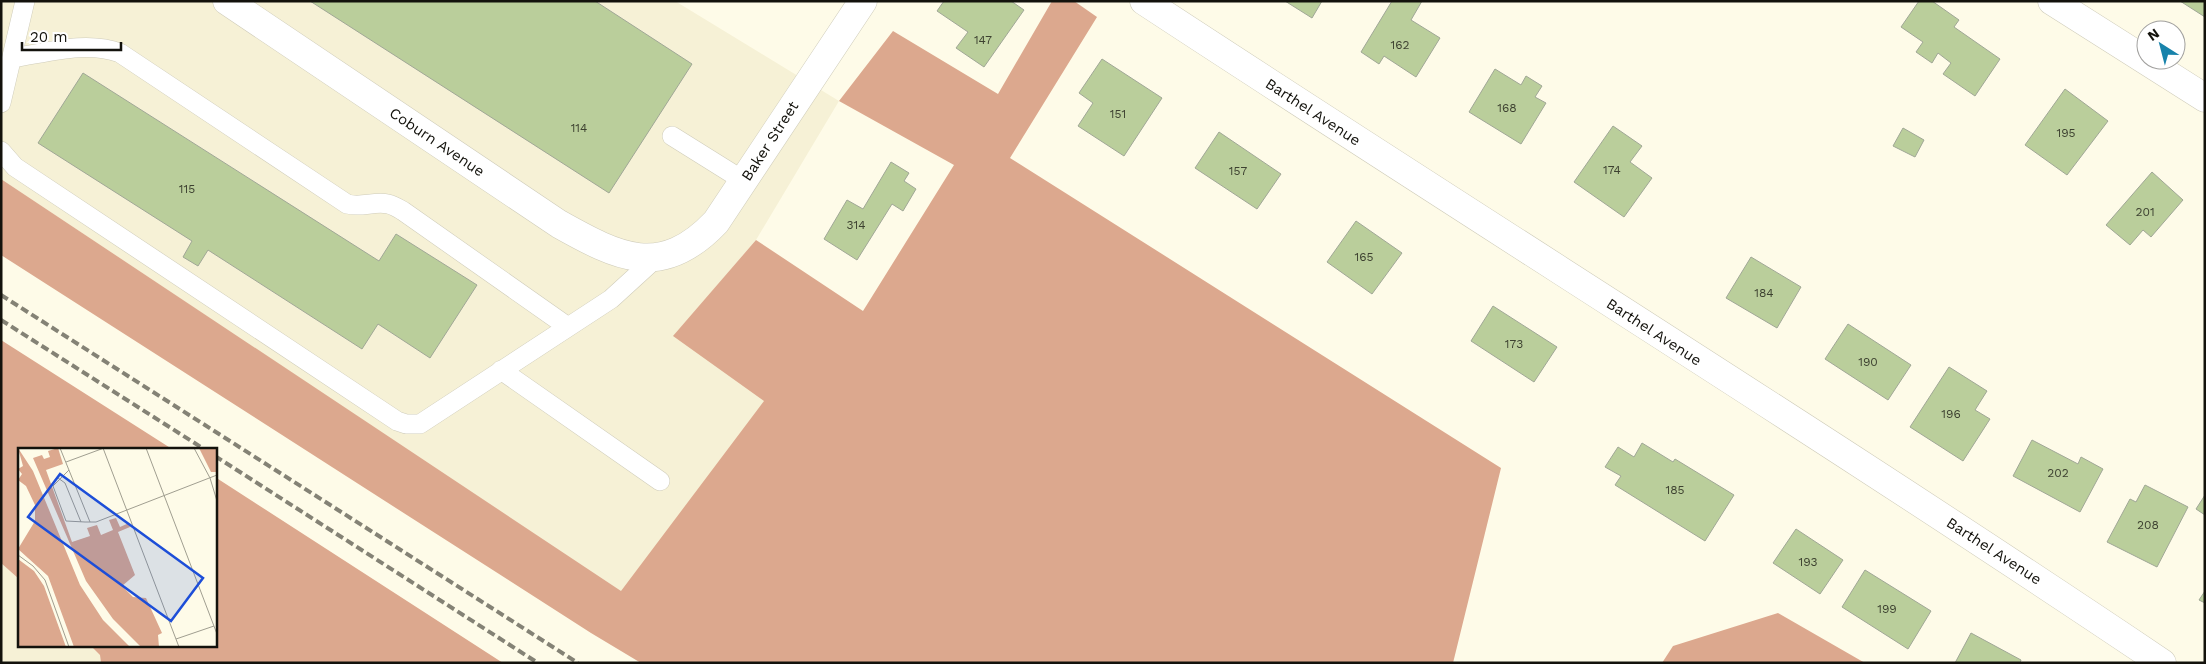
<svg xmlns="http://www.w3.org/2000/svg" width="2206" height="664" font-family="'Work Sans',sans-serif">
<style>
.built{fill:#f6f1d6}
.forest{fill:#dca88e}
.building{fill:#bace9b;stroke:#a0a796}
.lines{fill:none;stroke-linecap:round;stroke-linejoin:round}
.service-casing{stroke:#cfccba;stroke-width:20}
.minor-casing{stroke:#cfccba;stroke-width:29}
.service{stroke:#fff;stroke-width:19}
.minor{stroke:#fff;stroke-width:28}
.rail{stroke:#848275;stroke-width:4;stroke-dasharray:8 4;stroke-linecap:butt}
.labels{text-anchor:middle;dominant-baseline:central;stroke-width:4;stroke-linejoin:round;paint-order:stroke}
.number-label{font-size:12px;fill:#3d4130}
.street-label{font-size:15px;fill:#13120c;stroke:#fff}
.inset-road{fill:none;stroke:#a09e90;stroke-width:1}
.view{fill:#1d4ed8;fill-opacity:0.15;stroke:#1d4ed8;stroke-width:2.5}
.inset-edge{fill:none;stroke:#13120c;stroke-width:2.5}
</style>
<rect width="100%" height="100%" fill="#fefbe8"/>
<path class="built" d="M1 1H675L839 101 756 240 679 330 765 401 621 592 1 179Z
M1 563 19 579V645H90L100 655 101 663H1Z"/>
<path class="forest" d="M1052 1H1074L1097 17 1010 158 1501 468 1453 663H641L591 633 1 255V179L621 591 764 401 673 336 756 240 863 311 954 165 839 101 893 31 998 94Z
M1 340 172 449H19V579L1 563Z
M215 477 503 663H101L100 655 90 645H215Z
M1778 613 1865 663H1662L1673 646Z"/>
<path class="building" d="M310 1H595L692 64 609 193Z
M944 1H1011L1024 10 984 67 956 48 968 32 937 11Z
M1285 1H1322L1312 18Z
M1392 1H1422L1411 20 1440 38 1416 77 1384 56 1379 64 1361 52Z
M1919 1H1932L1959 20 1954 27 2000 59 1975 96 1943 74 1951 63 1938 53 1932 63 1916 52 1923 42 1901 27Z
M2180 1H2205V17Z
M1102 59 1162 98 1124 156 1078 126 1093 103 1079 93Z
M1495 69 1521 85 1526 76 1542 86 1535 97 1546 103 1521 144 1469 112Z
M83 73 379 261 396 234 477 285 430 358 378 324 362 349 208 250 198 266 183 257 192 241 38 143Z
M2065 89 2108 121 2067 175 2025 145Z
M1613 126 1642 146 1630 162 1652 178 1624 217 1574 182Z
M1903 128 1924 140 1915 157 1893 146Z
M1219 132 1281 174 1257 209 1195 168Z
M891 162 909 173 904 181 916 189 903 211 892 204 857 260 824 239 847 200 863 209Z
M2152 172 2183 200 2151 237 2143 230 2130 245 2106 225Z
M1356 221 1402 253 1372 294 1327 262Z
M1751 257 1801 287 1777 328 1726 298Z
M1493 306 1557 347 1534 382 1471 341Z
M1848 324 1911 365 1888 400 1825 359Z
M1949 367 1987 391 1975 410 1990 419 1963 461 1910 427Z
M2032 440 2078 464 2081 457 2103 469 2080 512 2013 476Z
M1642 443 1673 462 1675 459 1734 495 1705 541 1615 485 1621 476 1605 467 1618 447 1634 457Z
M2145 485 2188 507 2157 567 2107 542 2130 499 2136 502Z
M2205 495V515L2196 509Z
M1796 529 1843 560 1820 594 1773 563Z
M1865 570 1931 611 1908 649 1842 607Z
M2205 591V603L2199 600Z
M1971 633 2021 660 2020 663H1955Z"/>
<g class="lines">
<defs>
<path id="service" d="M12 58C46 53 86 40 120 53L347 204C361 208 374 201 388 204 393 205 398 208 403 211L568 327
M1 103 25 1
M672 136 744 181
M1 151 15 167 397 421 406 424H420L611 299 657 257
M501 370 660 481"/>
<path id="minor" d="M227 1 559 224C618 257 661 280 716 222L863 1
M1144 1C1482 223 1826 437 2162 663
M2052 1 2205 98"/>
</defs>
<use href="#service" class="service-casing"/>
<use href="#minor" class="minor-casing"/>
<use href="#service" class="service"/>
<use href="#minor" class="minor"/>
<path class="rail" d="M1 295 578 663
M1 320 204 449
M215 456 538 663"/>
</g>
<g class="labels">
<g class="number-label">
<text x="983" y="40">147</text>
<text x="1400" y="45">162</text>
<text x="1507" y="108">168</text>
<text x="1118" y="114">151</text>
<text x="579" y="128">114</text>
<text x="2066" y="133">195</text>
<text x="1612" y="170">174</text>
<text x="1238" y="171">157</text>
<text x="187" y="189">115</text>
<text x="2145" y="212">201</text>
<text x="856" y="225">314</text>
<text x="1364" y="257">165</text>
<text x="1764" y="293">184</text>
<text x="1514" y="344">173</text>
<text x="1868" y="362">190</text>
<text x="1951" y="414">196</text>
<text x="2058" y="473">202</text>
<text x="1675" y="490">185</text>
<text x="2148" y="525">208</text>
<text x="1808" y="562">193</text>
<text x="1887" y="609">199</text>
</g>
<g class="street-label">
<text transform="translate(1313 112) rotate(33)">Barthel Avenue</text>
<text transform="translate(770 141) rotate(-57)">Baker Street</text>
<text transform="translate(437 142) rotate(34)">Coburn Avenue</text>
<text transform="translate(1654 332) rotate(33)">Barthel Avenue</text>
<text transform="translate(1994 551) rotate(33)">Barthel Avenue</text>
</g>
</g>
<g transform="translate(18 448)">
<rect width="199" height="199" fill="#fefbe8"/>
<path d="M0 0 15 23 62 137 85 172 112 199H56L30 128 0 101 17 73V57L8 38 0 32 4 26 0 21 5 18ZM40 0 45 16 28 22 54 94 72 88 69 80 79 77 83 87 95 82 91 72 98 70 102 79 111 75 112 79 100 84 117 127 104 138 115 149 128 150 144 185 140 187 141 199H123L95 171 68 133 15 10 24 7 26 11 32 9 30 3ZM181 0H199V24H193ZM0 111 16 123 26 138 48 199H0Z" fill="#dca88e"/>
<path class="inset-road" d="M42 0 72 74M85 0 161 199M128 0 199 186M176 0 192 30M48 14 86 0M51 22 35 38 48 73 67 74H78L199 27M40 30 47 35 63 74M192 30 199 53M0 107 15 118 27 132 51 199M158 191 196 178"/>
<path class="view" d="M42 26 185 130 153 173 10 69Z"/>
<rect width="199" height="199" class="inset-edge"/>
</g>
<rect width="2206" height="664" fill="none" stroke="#13120c" stroke-width="5"/>
<g transform="translate(2161 45) rotate(324)"><circle r="24" fill="#ffffff" stroke="#a1a09e"/>
<path d="M0-4L9 19L0 12L-9 19Z" fill="#1883ab"/>
<text y="-8" font-size="14" font-weight="bold" text-anchor="middle" fill="#13120c">N</text>
</g>
<path d="M22 42v8h99v-8" fill="none" stroke="#13120c" stroke-width="2.5"/>
<text x="30" y="42" font-size="15" fill="#13120c" stroke="#ffffff" stroke-width="4" paint-order="stroke">20 m</text>
</svg>
